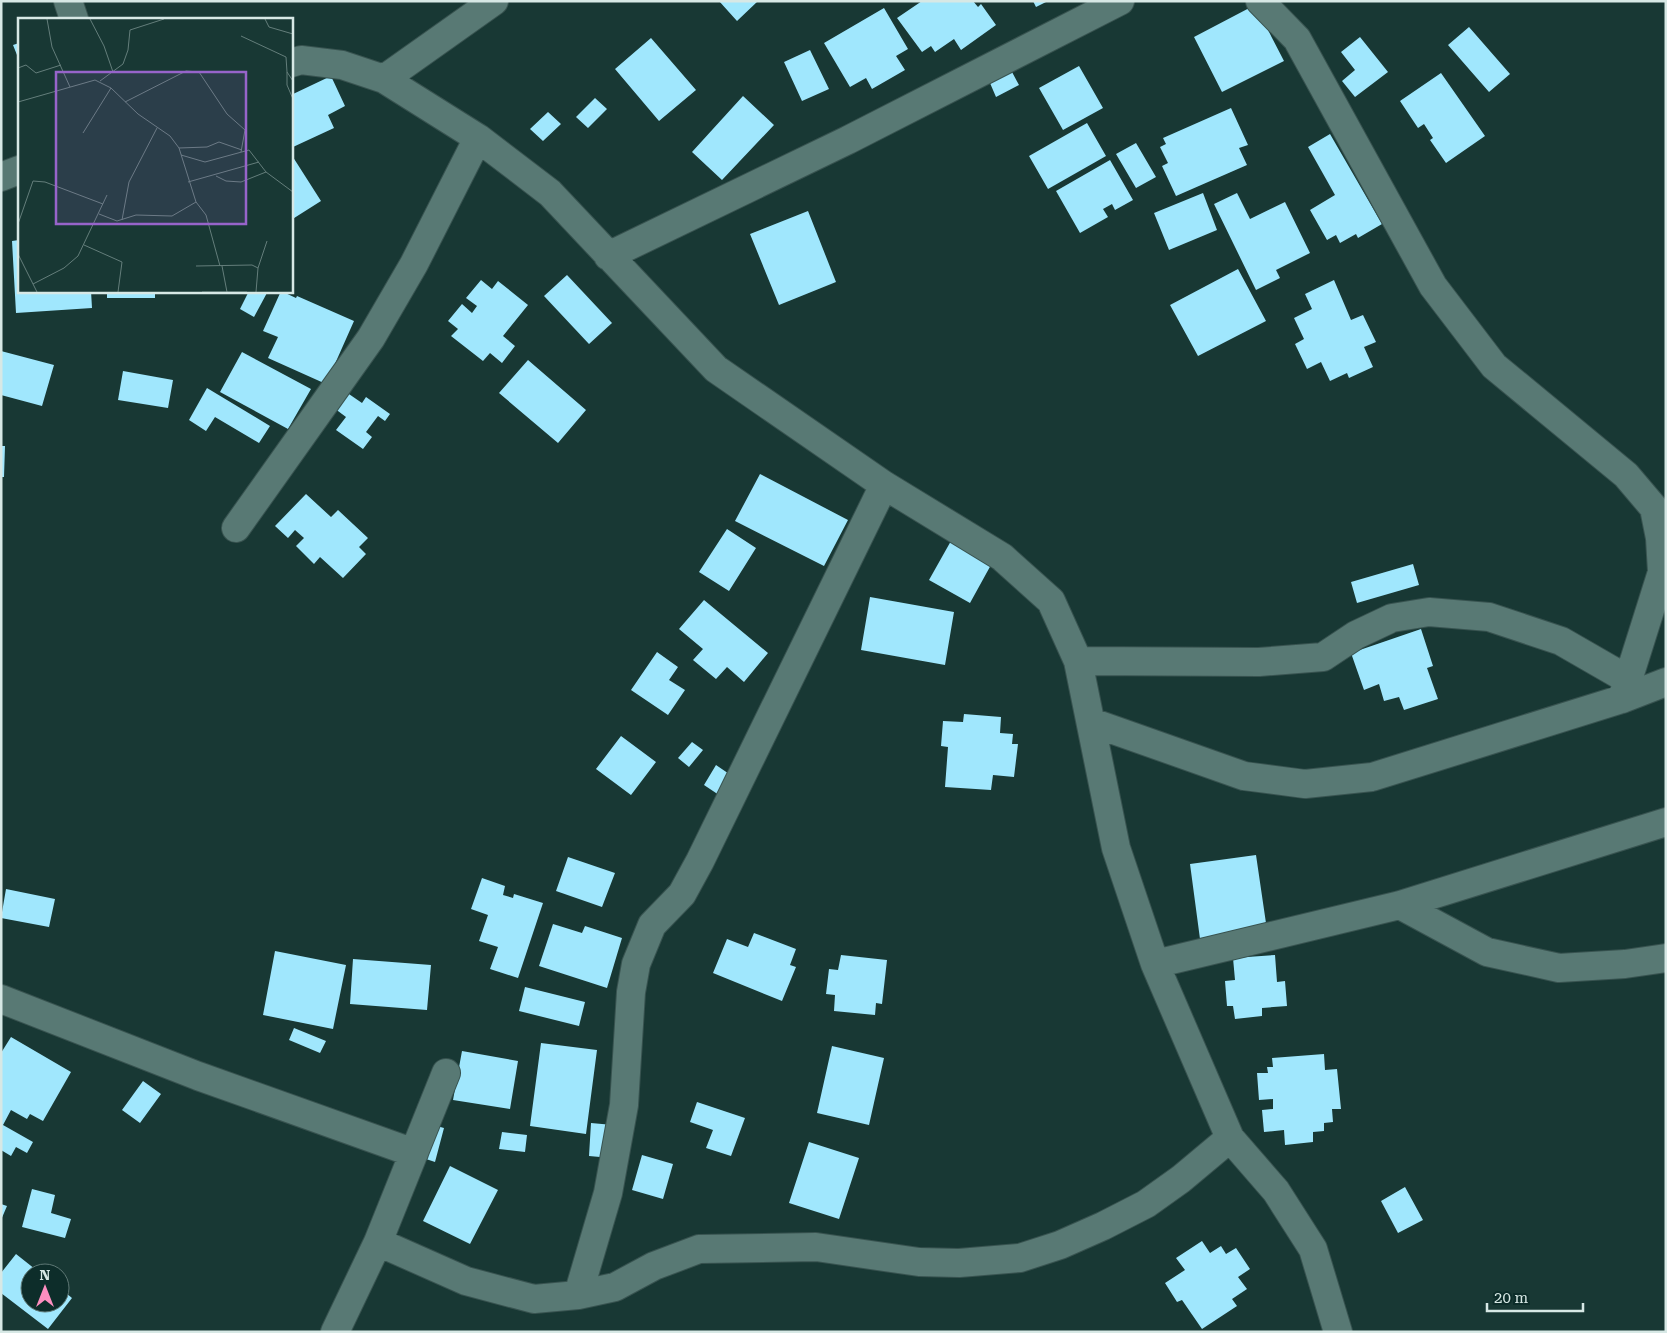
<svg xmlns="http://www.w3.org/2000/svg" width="1667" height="1333" font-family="'Roboto Serif',serif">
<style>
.building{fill:#a0e7fd}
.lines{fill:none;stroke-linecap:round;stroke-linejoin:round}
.street-casing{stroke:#385350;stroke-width:30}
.street{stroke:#587974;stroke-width:28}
.inset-road{fill:none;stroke:#647e7b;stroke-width:1}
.view{fill:#9764ca;fill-opacity:0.15;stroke:#9764ca;stroke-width:2.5}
.inset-edge{fill:none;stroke:#d7e8e5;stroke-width:2.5}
</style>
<rect width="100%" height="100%" fill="#183834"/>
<path class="building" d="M719 1H758L737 21Z
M922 1H973L978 7 981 4 996 25 961 50 954 39 935 52 931 46 922 52 897 18Z
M1033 1H1048L1036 7Z
M1255 5 1284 61 1222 92 1194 37Z
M884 8 908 49 896 56 905 70 872 89 866 78 850 87 824 43Z
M1469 27 1510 74 1489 92 1448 45Z
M1360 37 1388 72 1355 97 1342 81 1355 70 1341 52Z
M651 38 696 90 659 121 615 69Z
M19 43V60L13 45Z
M810 50 829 89 802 101 784 62Z
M1079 66 1103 108 1063 130 1039 88Z
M1012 72 1019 85 996 97 990 83Z
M1441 73 1485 136 1446 163 1430 140 1433 138 1424 124 1418 128 1400 101Z
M331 76 345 106 328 115 334 128 293 147 291 95Z
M743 96 774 125 722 180 692 152Z
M595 98 607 109 588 128 576 117Z
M1231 108 1248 145 1239 148 1247 165 1176 196 1162 166 1168 163 1160 147 1166 144 1163 138Z
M548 112 561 124 543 141 530 129Z
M1087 123 1106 156 1048 189 1029 156Z
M1330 134 1382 224 1358 238 1356 234 1340 243 1336 235 1327 240 1310 210 1335 195 1308 147Z
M1136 143 1156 177 1136 188 1116 154Z
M291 154 321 201 291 220Z
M1110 160 1133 200 1115 210 1112 204 1103 209 1108 217 1080 233 1056 191Z
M1203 193 1217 230 1169 250 1154 213Z
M1237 193 1250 219 1285 202 1310 253 1276 270 1280 278 1256 290 1214 204Z
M808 211 836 282 779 305 750 234Z
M19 240V291H91L92 308 16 313 12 241Z
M1238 269 1266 321 1198 356 1170 305Z
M567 275 612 323 589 344 544 296Z
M481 280 492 289 498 281 528 305 503 336 515 346 502 363 490 353 483 361 451 336 458 329 448 321 462 304 472 313 477 306 466 298Z
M1334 280 1351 320 1363 315 1376 342 1364 347 1373 367 1349 378 1347 373 1330 381 1321 362 1307 369 1295 344 1304 339 1294 318 1312 309 1305 294Z
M107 291H155V298H107Z
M249 291H268L254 317 240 309Z
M281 291 296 298 297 296 354 321 326 384 268 358 278 337 263 331Z
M1 351 54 365 42 406 1 395Z
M242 352 311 389 288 429 220 392Z
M528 360 586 410 558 443 499 393Z
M123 371 173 380 168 408 118 400Z
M207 388 270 426 259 443 215 417 206 431 189 420Z
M346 392 362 403 366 397 390 414 385 421 378 416 366 432 372 437 363 449 336 430 346 417 334 408Z
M1 446H5L4 477H1Z
M760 474 848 520 824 566 735 521Z
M306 494 331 517 338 510 368 538 359 547 366 554 343 578 320 557 314 564 296 546 304 538 295 530 288 538 275 526Z
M727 529 756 548 729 591 699 572Z
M956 532 997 554 970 603 929 580Z
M1413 564 1419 585 1357 603 1351 582Z
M870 597 954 612 945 665 861 650Z
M704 600 768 653 744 682 727 667 716 679 693 660 703 649 679 629Z
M1421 629 1433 666 1427 668 1438 699 1404 710 1399 697 1384 701 1379 684 1364 690 1351 653Z
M657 652 678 667 669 680 685 690 668 715 631 690Z
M964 714 1001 717 1000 733 1013 734 1012 744H1018L1014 777 993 775 991 790 945 787 948 747 941 746 943 721 963 722Z
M621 736 656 762 631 795 596 769Z
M692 742 703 750 689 767 678 758Z
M716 765 738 780 725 799 704 785Z
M1256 855 1267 930 1200 939 1190 864Z
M568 857 615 873 602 907 556 891Z
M482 878 505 886 503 895 513 898 514 894 543 903 518 978 490 969 498 947 479 941 488 915 471 909Z
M6 889 55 899 49 927 1 918Z
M553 924 582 933 585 926 622 938 607 988 539 966Z
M754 933 796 949 790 965 796 967 782 1001 713 973 727 939 748 947Z
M275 951 346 965 333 1029 263 1015Z
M841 955 887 960 882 1004 876 1003 875 1015 834 1011 835 995 826 994 829 969 838 970Z
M1275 955 1277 982 1285 981 1287 1006 1262 1008V1016L1235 1019 1233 1006H1227L1225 981 1235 980 1233 958Z
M353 959 431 965 427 1010 350 1004Z
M525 987 585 1002 579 1026 519 1011Z
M294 1028 326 1041 320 1053 289 1040Z
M11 1037 71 1072 43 1121 30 1114 27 1119 11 1110 3 1125 33 1142 27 1153 16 1147 11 1156 1 1150V1053Z
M541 1043 597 1050 586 1134 530 1126Z
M832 1046 884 1058 869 1125 817 1113Z
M462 1051 518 1061 510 1109 453 1100Z
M1324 1054 1325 1070 1337 1069 1341 1109H1332L1333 1122 1324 1123V1131L1313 1132V1142L1285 1145 1284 1130 1264 1132 1262 1110 1273 1109V1099L1259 1100 1257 1073H1268L1267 1067H1273L1272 1058Z
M143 1081 161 1094 140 1123 122 1110Z
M697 1102 745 1118 731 1156 706 1148 713 1130 690 1122Z
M426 1123 444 1128 435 1162 417 1156Z
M591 1123 613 1125 611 1158 589 1156Z
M502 1132 527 1135 525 1152 499 1149Z
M809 1142 859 1158 839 1219 789 1203Z
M642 1155 673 1164 663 1199 632 1190Z
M450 1166 498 1190 470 1244 423 1221Z
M1405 1187 1423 1220 1398 1233 1381 1201Z
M32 1189 55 1195 51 1213 71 1219 65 1238 22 1227Z
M1 1204 7 1206 1 1220Z
M1202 1241 1210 1253 1221 1246 1226 1254 1236 1248 1250 1269 1238 1277 1247 1289 1232 1299 1237 1306 1202 1329 1182 1300 1177 1302 1165 1283 1185 1270 1176 1258Z
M16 1254 40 1273H30V1303H60V1288L72 1298 48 1329 1 1293V1273Z"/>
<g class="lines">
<defs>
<path id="street" d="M68 1 74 19
M1260 1 1297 39 1433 286 1494 366 1626 475 1654 508 1660 538 1662 572 1622 699
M291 63 301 60 342 65 384 79 478 138 550 193 716 369 884 485 1002 557 1051 601 1078 661 1116 848 1155 964 1230 1138 1276 1191 1313 1249 1338 1332
M384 79 494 1
M1 177 19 170
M608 256 848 140 1120 1
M236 528 371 338 414 264 478 138
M1078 661 1259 662 1323 657 1356 635 1392 618 1429 612 1489 617 1561 641 1627 679
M1091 722 1244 776 1305 784 1372 777 1622 699 1666 682
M1400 905 1487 952 1559 968 1625 964 1666 958
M1155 964 1400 905 1666 822
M1 999 198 1076 414 1153
M378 1242 466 1281 534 1299 578 1295 615 1287 654 1266 699 1249 816 1247 919 1262 959 1263 1020 1258 1060 1245 1103 1226 1146 1204 1181 1179 1230 1138
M578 1295 608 1193 624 1105 631 992 636 964 652 925 682 894 700 861 884 485
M335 1332 378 1242 446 1073"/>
</defs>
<use href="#street" class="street-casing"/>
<use href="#street" class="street"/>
</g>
<g transform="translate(18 18)">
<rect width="275" height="275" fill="#183834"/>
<path class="inset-road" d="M29 1 34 29 52 69M72 1 86 28 95 54M247 1 251 9 275 16M223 18 268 39 269 54 275 63M0 50 8 47 18 55 43 47M269 54V67L275 81M82 63 105 46 110 32 112 12 146 1M0 84 77 62 93 70 120 96 152 118 161 130 178 184 188 197 202 248M107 84 168 53 181 54 209 96 227 112 223 134M65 115 93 70M161 130 189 129 201 124 224 132M163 137 187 144 231 132 248 154 275 174M198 158 208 163 223 164 248 154M170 164 241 144M81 196 99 203 118 197 154 198 178 184M104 202 111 164 139 110M0 206 15 163 27 164 85 186M66 227 104 244 100 274M0 236 19 274M178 248 234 247 240 250M204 248 209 274M15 266 46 250 60 238 89 177M184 274H229M238 274 240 250 249 223"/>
<path class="view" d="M38 54H228V206H38Z"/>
<rect width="275" height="275" class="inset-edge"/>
</g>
<rect width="1667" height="1333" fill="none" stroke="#d7e8e5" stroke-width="5"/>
<g transform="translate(45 1288)"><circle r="24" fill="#0d2d2a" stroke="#5e7875"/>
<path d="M0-4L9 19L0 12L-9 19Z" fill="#fd8ec0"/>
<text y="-8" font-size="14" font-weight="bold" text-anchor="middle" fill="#d7e8e5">N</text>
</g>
<path d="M1487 1303v8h96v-8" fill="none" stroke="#d7e8e5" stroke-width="2.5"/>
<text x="1494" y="1303" font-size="15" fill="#d7e8e5" stroke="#0d2d2a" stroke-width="4" paint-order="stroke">20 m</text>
</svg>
